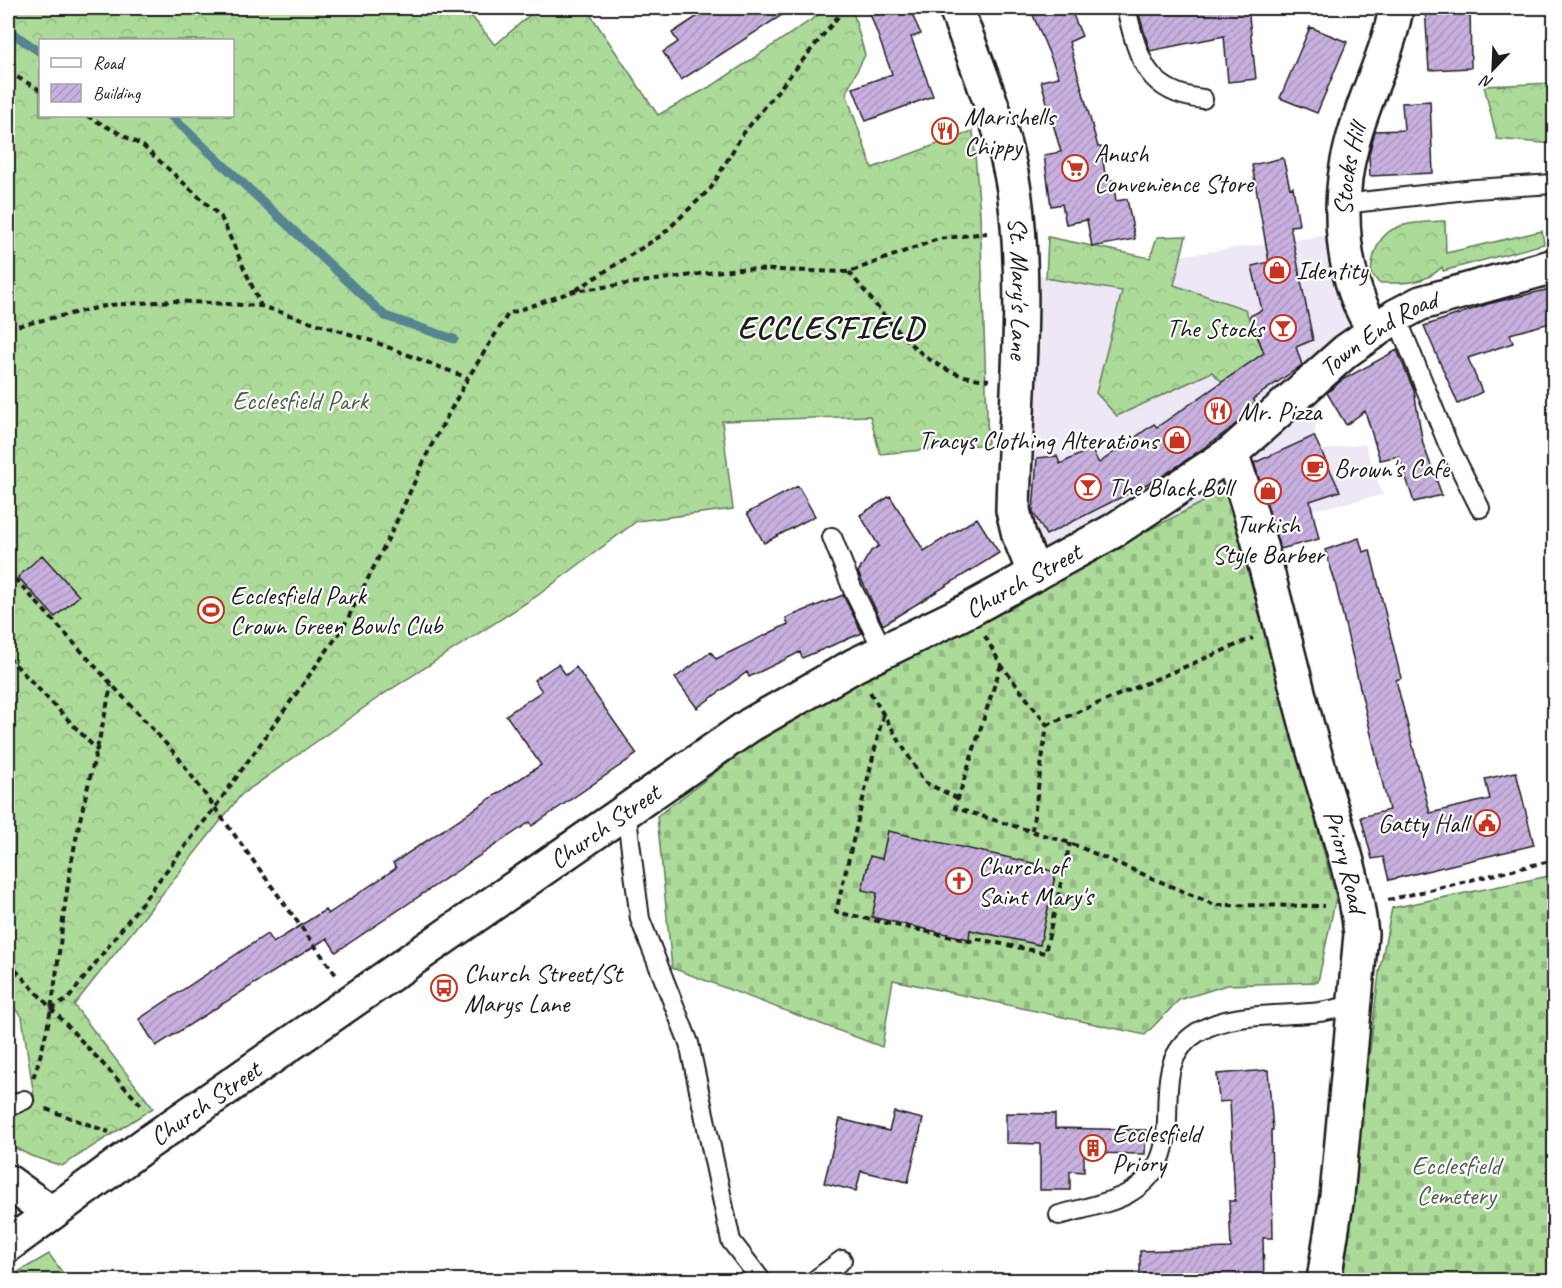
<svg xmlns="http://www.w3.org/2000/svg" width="1562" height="1288" font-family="Caveat,sans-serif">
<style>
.built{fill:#eee7f5}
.grass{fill:#abda99;stroke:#647b5a;stroke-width:1.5}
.forest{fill:url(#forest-crowns);stroke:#647b5a;stroke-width:1.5;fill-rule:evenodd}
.cemetery{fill:url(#cemetery-stones);stroke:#647b5a;stroke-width:1.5}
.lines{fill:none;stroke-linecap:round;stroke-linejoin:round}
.stream{stroke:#578490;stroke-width:9}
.building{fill:url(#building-hatch);stroke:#1c1c1c;stroke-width:1.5}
.lane-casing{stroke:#1c1c1c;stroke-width:22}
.street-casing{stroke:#1c1c1c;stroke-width:38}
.secondary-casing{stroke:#1c1c1c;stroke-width:38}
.path{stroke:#1c1c1c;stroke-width:4;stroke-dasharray:6 4.5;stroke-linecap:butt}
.lane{stroke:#fff;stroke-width:18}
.street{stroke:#fff;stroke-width:33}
.secondary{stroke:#fff;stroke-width:33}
.labels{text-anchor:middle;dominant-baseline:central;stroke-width:4.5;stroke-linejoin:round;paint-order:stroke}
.poi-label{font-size:26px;fill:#1c1c1c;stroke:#fff;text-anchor:start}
.street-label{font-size:26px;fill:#1c1c1c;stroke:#fff}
.park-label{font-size:26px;fill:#4e5e48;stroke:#fff}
.district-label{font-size:32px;font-weight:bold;letter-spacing:1.5px;fill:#1c1c1c;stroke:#fff}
</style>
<defs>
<pattern id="forest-crowns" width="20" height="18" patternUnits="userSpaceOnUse" patternTransform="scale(1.5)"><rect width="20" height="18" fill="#abda99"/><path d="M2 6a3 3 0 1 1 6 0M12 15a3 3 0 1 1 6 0" fill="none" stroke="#93ba83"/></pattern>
<pattern id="cemetery-stones" width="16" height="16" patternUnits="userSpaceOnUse" patternTransform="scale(1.5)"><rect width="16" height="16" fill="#abda99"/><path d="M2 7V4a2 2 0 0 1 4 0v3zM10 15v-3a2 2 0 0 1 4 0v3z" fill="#93ba83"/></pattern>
<pattern id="building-hatch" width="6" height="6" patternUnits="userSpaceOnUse" patternTransform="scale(1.5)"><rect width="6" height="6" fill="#c8b0df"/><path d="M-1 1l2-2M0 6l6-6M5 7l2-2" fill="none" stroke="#ab97bf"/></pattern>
</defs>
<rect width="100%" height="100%" fill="#fff"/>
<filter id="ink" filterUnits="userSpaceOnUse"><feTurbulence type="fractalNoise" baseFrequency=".0167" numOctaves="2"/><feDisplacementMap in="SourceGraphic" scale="12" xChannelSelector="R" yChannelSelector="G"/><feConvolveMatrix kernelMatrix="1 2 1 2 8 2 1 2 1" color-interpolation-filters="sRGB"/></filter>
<g filter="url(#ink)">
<path class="built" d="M1345 233 1364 315 1325 370 1314 436 1321 450 1365 444 1383 495 1316 509 1237 532 1226 490 1037 589 1019 535V278Z"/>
<path class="grass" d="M49 1254 68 1280H8V1278Z"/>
<path class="forest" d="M8 8H465L495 45 538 8H586L658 115 713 85 829 8H852L865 55 846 93 872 168 973 131 980 213 988 444 880 454 870 416 722 421 733 509 637 521 537 596 382 695 241 795 74 1005 153 1108 62 1166 31 1156 8 1144V1119L35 1103 22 1017 8 1001ZM40 40H232V116H40Z
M1554 83V144L1497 139 1484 86Z
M1445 221 1446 253 1542 231 1544 244 1443 271 1442 267C1424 285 1404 283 1379 283L1371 273C1375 222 1404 223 1445 221Z
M1186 236 1174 285 1245 309 1264 353 1222 382 1212 372 1117 416 1096 393 1122 291 1046 278 1048 237 1150 258 1157 237Z"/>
<path class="cemetery" d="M1226 490 1336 897 1318 982 1227 985 1179 1000 1145 1035 893 980 882 1047 672 968 657 816 792 715Z
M1554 875V1280H1343L1379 973 1392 908Z"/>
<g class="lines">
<path class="stream" d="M8 30 40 52
M171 116 385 316 454 339"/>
</g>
<path class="building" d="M710 8H793L681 80 663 52 678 42 672 33Z
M868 8H909L921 34 911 37 933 96 866 121 853 88 892 74Z
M1030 8H1070L1082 36 1069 42 1098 147H1101L1106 181 1113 180 1116 201 1127 199 1135 239 1092 247 1087 220 1066 224 1062 204 1051 206 1044 155 1061 152 1041 81 1059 77Z
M1137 8H1248L1256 79 1228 82 1224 36 1150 51Z
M1425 8H1470L1471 68 1429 70Z
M1310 27 1347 42 1317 113 1280 98Z
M1430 101 1433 173 1370 176 1369 154 1375 131 1404 130 1402 103Z
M1283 158 1290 188 1293 187 1299 225 1290 226 1313 340 1296 347 1302 365 1253 399 1257 405 1229 430 1179 465 1161 477 1046 535 1033 512 1037 458 1057 456 1060 464 1091 449 1099 463 1154 424 1157 427 1264 353 1250 316 1262 310 1252 266 1269 262 1252 165Z
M1554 288V322L1510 334 1513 343 1468 358 1482 392 1458 404 1424 326 1488 304Z
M1397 350 1414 391 1423 444 1442 495 1414 502 1399 456 1380 460 1365 411 1346 425 1327 393 1342 380Z
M1314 436 1340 491 1310 501 1319 539 1280 549 1254 463Z
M798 486 815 516 764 543 747 513Z
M890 496 924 551 977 518 999 553 883 625 858 572 871 551 879 546 860 515Z
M1359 538 1363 552 1370 550 1401 678 1396 680 1430 813 1490 799 1485 779 1516 772 1534 845 1389 880 1383 857 1372 859 1361 817 1389 810 1334 578 1325 550Z
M42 555 79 596 55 617 18 577Z
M843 595 862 633 802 658 800 652 749 677 747 672 697 708 675 678 711 652 716 659 788 624 786 618Z
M558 664 566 675 576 667 637 754 532 826 530 822 336 952 327 938 156 1046 139 1019 267 934 273 943 325 910 328 914 396 868 393 863 541 765 506 715 542 691 534 680Z
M888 831 1037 864 1036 867 1056 872 1040 945 970 930 969 939 872 917 877 893 862 890 870 856 882 859Z
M1268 1070 1273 1130H1271L1273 1238H1263L1264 1281H1140V1251L1231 1248 1229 1201H1235L1230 1101 1219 1102 1217 1074Z
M894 1112 923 1119 908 1182 861 1171 856 1191 824 1183 840 1119 889 1131Z
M1006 1113 1055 1114V1128L1146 1130 1145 1154 1084 1153V1172L1070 1171V1190H1040V1144L1006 1143Z"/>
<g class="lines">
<defs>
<path id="lane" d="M1126 8C1138 56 1145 93 1203 99
M1344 204 1475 189 1554 184
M1396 316 1448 444 1480 508
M832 537 853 590 883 650
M626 811 640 919 689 1043 731 1241 761 1280
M8 1107 24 1100
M1059 1215C1081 1209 1109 1204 1129 1193 1201 1151 1136 1070 1198 1032 1229 1013 1275 1016 1310 1013 1324 1012 1340 1008 1354 1005
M815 1280 842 1260"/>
<g id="street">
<path id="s1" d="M1231 453C1267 554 1287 659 1317 762 1333 819 1355 874 1361 934L1337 1196 1324 1280"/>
</g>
<g id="secondary">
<path id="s2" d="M956 8C976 64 1005 131 1014 190 1029 295 1015 404 1013 510L1019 535 1035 574"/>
<path id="s3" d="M1375 331C1340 280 1336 202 1352 144 1364 97 1388 55 1396 8"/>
<path d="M8 1182 51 1213"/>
<path id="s4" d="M8 1245 146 1144 750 725 855 665 969 610 1113 531 1231 453 1346 351 1396 316 1421 303 1554 266"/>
</g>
</defs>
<use href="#lane" class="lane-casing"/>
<use href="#street" class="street-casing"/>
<use href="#secondary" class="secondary-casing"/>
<path class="path" d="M8 72 40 90
M87 116 143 146 221 217 261 306
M849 272C880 308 913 361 961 375 970 378 980 379 989 380
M576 290 662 235 711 188 742 135 845 8
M8 328 109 305 174 301 261 306 372 341 468 378
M8 571 178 757 336 975
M985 636 1001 665 1047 725 1032 830
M8 657 98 751
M1001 665 955 808 1070 843 1215 905 1324 906
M870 692 924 782 959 799
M883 715 836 912 970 941 978 939 1045 953 1070 843
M1047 725 1253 638
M1388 900 1554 860
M8 962 144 1108
M51 1009 68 999 216 806 343 628 394 527 429 450 468 378 508 314 574 291 737 269 849 272 938 239 987 233
M33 1078C57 1012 58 941 70 872 80 809 99 748 111 685
M46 1109 109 1132"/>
<use href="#lane" class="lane"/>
<use href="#street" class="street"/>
<use href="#secondary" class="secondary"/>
</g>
</g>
<defs>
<symbol id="restaurant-ring" viewBox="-11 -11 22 22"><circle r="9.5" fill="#fff" stroke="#c8321e" stroke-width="1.5"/><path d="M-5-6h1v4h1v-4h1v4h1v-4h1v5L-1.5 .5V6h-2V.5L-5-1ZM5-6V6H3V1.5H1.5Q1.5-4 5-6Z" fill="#c8321e"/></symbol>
<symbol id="supermarket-ring" viewBox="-11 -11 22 22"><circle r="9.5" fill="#fff" stroke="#c8321e" stroke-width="1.5"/><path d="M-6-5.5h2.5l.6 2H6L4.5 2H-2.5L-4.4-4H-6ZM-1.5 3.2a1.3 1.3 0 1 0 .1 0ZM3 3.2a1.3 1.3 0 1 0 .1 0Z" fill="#c8321e"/></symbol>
<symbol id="shop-ring" viewBox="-11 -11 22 22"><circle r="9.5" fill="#fff" stroke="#c8321e" stroke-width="1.5"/><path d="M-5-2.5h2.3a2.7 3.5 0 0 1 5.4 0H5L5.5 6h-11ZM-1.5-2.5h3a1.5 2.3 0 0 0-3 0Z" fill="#c8321e"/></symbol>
<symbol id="bar-ring" viewBox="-11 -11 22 22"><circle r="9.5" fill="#fff" stroke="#c8321e" stroke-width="1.5"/><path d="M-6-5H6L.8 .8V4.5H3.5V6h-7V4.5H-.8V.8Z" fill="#c8321e"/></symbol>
<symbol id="cafe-ring" viewBox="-11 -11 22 22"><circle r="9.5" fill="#fff" stroke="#c8321e" stroke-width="1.5"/><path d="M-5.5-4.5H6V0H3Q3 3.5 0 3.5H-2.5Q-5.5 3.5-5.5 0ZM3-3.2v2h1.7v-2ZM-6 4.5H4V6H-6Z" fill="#c8321e"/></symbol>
<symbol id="stadium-ring" viewBox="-11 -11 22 22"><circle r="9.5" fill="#fff" stroke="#c8321e" stroke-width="1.5"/><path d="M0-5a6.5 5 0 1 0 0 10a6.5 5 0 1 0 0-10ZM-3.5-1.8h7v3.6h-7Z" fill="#c8321e"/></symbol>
<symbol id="civic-ring" viewBox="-11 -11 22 22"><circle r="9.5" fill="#fff" stroke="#c8321e" stroke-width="1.5"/><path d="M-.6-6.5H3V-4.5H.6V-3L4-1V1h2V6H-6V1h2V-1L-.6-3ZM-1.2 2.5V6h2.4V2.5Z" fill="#c8321e"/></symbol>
<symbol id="church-ring" viewBox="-11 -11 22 22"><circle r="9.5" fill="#fff" stroke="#c8321e" stroke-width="1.5"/><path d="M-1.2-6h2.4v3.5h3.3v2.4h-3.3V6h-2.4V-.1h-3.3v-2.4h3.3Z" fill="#c8321e"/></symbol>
<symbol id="bus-ring" viewBox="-11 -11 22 22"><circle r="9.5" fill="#fff" stroke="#c8321e" stroke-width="1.5"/><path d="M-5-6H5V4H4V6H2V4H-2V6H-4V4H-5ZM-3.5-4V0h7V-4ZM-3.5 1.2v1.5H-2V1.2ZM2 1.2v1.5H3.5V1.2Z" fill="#c8321e"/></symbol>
<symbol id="building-ring" viewBox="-11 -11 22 22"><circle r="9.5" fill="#fff" stroke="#c8321e" stroke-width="1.5"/><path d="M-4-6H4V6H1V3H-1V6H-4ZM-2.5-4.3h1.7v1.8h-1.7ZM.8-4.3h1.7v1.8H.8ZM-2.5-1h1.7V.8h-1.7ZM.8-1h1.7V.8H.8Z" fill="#c8321e"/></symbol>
</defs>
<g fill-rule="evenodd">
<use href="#restaurant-ring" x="930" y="116" width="30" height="30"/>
<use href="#supermarket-ring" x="1060" y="153" width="30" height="30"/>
<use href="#shop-ring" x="1262" y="255" width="30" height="30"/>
<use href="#bar-ring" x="1268" y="313" width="30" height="30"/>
<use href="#restaurant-ring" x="1203" y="396" width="30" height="30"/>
<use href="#shop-ring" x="1162" y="425" width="30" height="30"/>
<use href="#cafe-ring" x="1300" y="453" width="30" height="30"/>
<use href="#bar-ring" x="1073" y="472" width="30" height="30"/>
<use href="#shop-ring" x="1253" y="476" width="30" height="30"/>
<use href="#stadium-ring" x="196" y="595" width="30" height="30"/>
<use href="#civic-ring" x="1472" y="808" width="30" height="30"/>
<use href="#church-ring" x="944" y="866" width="30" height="30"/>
<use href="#bus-ring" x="429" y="973" width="30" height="30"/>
<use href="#building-ring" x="1078" y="1133" width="30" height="30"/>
</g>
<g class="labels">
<g class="poi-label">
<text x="964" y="116">Marishells<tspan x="964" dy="30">Chippy</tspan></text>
<text x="1094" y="153">Anush<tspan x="1094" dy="30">Convenience Store</tspan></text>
<text x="1296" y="270">Identity</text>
<text x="1264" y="328" text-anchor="end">The Stocks</text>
<text x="1238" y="411">Mr. Pizza</text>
<text x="1158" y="440" text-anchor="end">Tracys Clothing Alterations</text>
<text x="1334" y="468">Brown's Cafe</text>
<text x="1108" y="487">The Black Bull</text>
<text x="1268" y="524" text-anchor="middle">Turkish<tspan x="1268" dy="30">Style Barber</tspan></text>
<text x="230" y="595">Ecclesfield Park<tspan x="230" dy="30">Crown Green Bowls Club</tspan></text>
<text x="1468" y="823" text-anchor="end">Gatty Hall</text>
<text x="978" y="866">Church of<tspan x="978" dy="30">Saint Mary's</tspan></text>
<text x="464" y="973">Church Street/St<tspan x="464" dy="30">Marys Lane</tspan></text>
<text x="1112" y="1133">Ecclesfield<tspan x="1112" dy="30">Priory</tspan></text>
</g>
<g class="street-label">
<text stroke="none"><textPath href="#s3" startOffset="168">Stocks Hill</textPath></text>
<text stroke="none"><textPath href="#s2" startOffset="290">St. Mary's Lane</textPath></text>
<text stroke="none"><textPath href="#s4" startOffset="1650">Town End Road</textPath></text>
<text stroke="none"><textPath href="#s4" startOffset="1215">Church Street</textPath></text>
<text stroke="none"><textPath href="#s4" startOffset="729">Church Street</textPath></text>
<text stroke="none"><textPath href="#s1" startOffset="424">Priory Road</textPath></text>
<text stroke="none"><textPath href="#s4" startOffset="243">Church Street</textPath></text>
</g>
<g class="park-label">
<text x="300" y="400">Ecclesfield Park</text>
<text x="1456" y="1165">Ecclesfield<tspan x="1456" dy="30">Cemetery</tspan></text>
</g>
<g class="district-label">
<text x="831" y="327">ECCLESFIELD</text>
</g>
</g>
<rect width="1562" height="1288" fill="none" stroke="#fff" stroke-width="30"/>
<rect x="15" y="15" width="1532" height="1258" fill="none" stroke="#1c1c1c" stroke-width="2" filter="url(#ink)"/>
<rect x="39" y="39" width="195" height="78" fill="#ffffff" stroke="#a4a4a4" stroke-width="1.5"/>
<rect x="51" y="58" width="30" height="9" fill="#ffffff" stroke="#a4a4a4" stroke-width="1.5"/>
<text x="93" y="69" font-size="18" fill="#1c1c1c">Road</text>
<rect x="51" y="84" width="30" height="18" fill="url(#building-hatch)" stroke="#a4a4a4" stroke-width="1.5"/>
<text x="93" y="99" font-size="18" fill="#1c1c1c">Building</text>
<g transform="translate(1493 69) rotate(203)" stroke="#ffffff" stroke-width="4.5" paint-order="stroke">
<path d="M0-4.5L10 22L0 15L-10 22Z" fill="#1c1c1c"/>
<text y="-9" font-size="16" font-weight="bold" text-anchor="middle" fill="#1c1c1c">N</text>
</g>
</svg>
